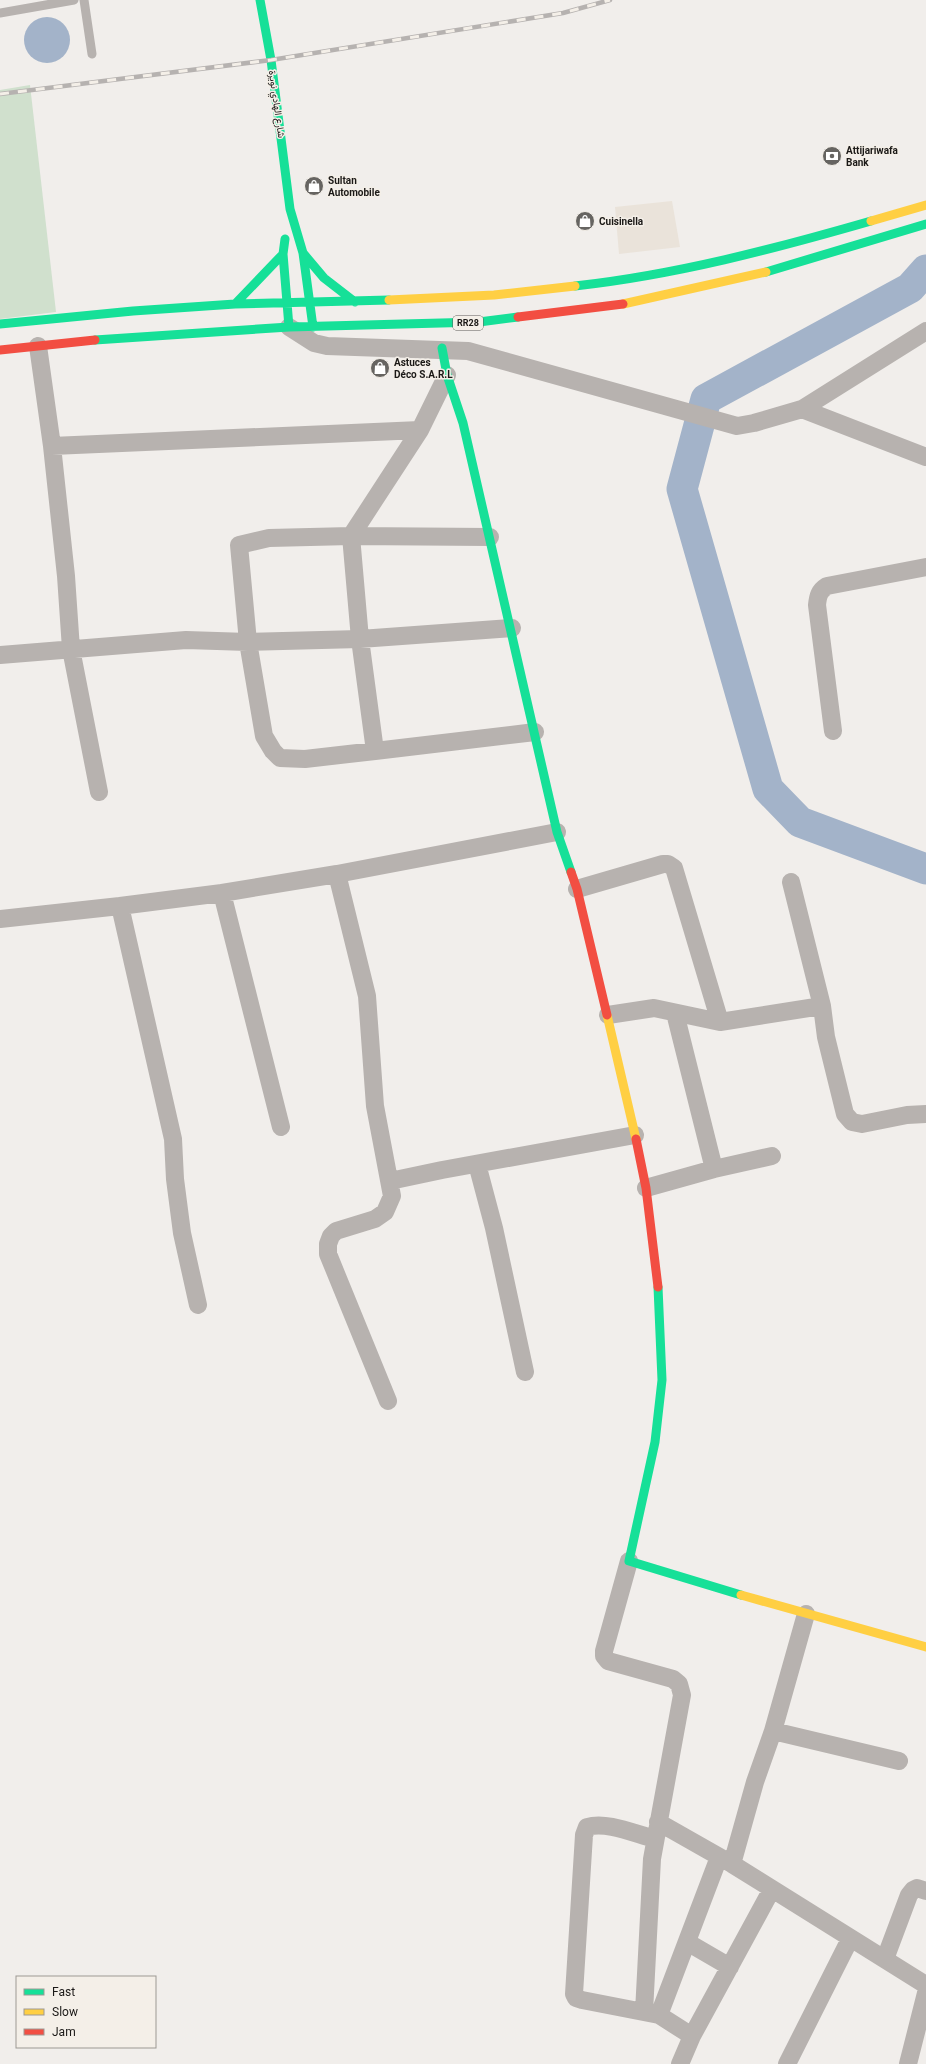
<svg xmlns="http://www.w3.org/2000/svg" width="926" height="2064" font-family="Roboto,Vazirmatn,sans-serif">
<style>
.built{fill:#eae3da}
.green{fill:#d0e0cd}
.water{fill:#a3b3c9}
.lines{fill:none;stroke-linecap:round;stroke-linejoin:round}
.river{stroke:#a3b3c9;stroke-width:31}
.lane{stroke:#b7b2af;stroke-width:9}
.street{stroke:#b7b2af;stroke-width:18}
.fast{stroke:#16e098;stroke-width:9}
.slow{stroke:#ffcf43;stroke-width:9}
.jam{stroke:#f24e42;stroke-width:9}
.rail-casing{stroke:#b6b2b0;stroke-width:4.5}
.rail{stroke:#f4efe8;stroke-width:3;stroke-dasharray:9;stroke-linecap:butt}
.labels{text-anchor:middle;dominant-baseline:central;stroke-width:3;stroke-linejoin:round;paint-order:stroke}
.shield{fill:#f4efe8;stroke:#5c5956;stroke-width:1}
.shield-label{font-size:9px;font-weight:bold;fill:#1b1917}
.street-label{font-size:10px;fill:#1b1917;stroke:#f4efe8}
.poi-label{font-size:10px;font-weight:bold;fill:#1b1917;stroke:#f4efe8;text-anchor:start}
</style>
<rect width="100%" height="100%" fill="#f1eeeb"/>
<path class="built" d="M672 201 680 247 619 254 615 207Z"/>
<path class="green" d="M30 85 56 312 0 319V90Z"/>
<path class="water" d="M24 40a23 23 0 1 1 46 0a23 23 0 1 1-46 0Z"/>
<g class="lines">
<path class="river" d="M926 270 910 288 706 399 682 489 768 789 800 822 926 869"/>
<path class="lane" d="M84 0 92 54
M0 13 74 0"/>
<path class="street" d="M289 327 314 343 327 346 468 351 737 426 754 423 802 409 926 331
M38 346 52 446 66 576 71 649 99 792
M447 375 420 430 351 536 360 639 375 751 305 759 280 758 273 751 264 736 248 642 239 545 269 538 351 536 490 537
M802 409 926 457
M52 446 420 430
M0 655 186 640 248 642 360 639 512 628
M833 731 817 605C818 596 819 591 827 586L926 567
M375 751 535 732
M337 874 367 996 375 1106 392 1196 385 1212 375 1219 336 1231 331 1236 328 1244V1254L388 1401
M791 882 822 1006 826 1037 845 1114 852 1122 862 1124 907 1115 926 1114
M577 889 663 864H668L674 868 720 1022
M0 919 120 906
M675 1013 714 1169
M608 1015 654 1008 720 1022 822 1006
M281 1127 222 893 337 874 557 832
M477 1164 494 1228 525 1372
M390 1181 442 1170 635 1135
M646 1188 714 1169 772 1156
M198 1305 182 1233 175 1179 173 1139 120 906 222 893
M629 1561 604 1651V1656L608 1661 673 1679 679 1684 682 1695 652 1859 644 2012
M773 1731 899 1761
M658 1822 732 1864 926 1985
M655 1839C635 1834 607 1821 587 1827L584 1835 574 1994 576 1998 582 2000 659 2015 692 2036
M732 1864 755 1782 773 1731 806 1614
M687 1942 730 1967
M885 1959 909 1895 913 1890 917 1888 926 1891
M659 2015 719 1857
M680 2064 692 2036 772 1889
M787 2064 850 1939
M908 2064 926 1993"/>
<path class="fast" d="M260 0 271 60 290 209 303 253 313 327
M285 239 283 254 289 327
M303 253 324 278 355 302
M766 272 926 224
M575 286C675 275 774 249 871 221
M235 304 283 254
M0 324 133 311 235 304 389 300
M95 340 289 327 479 322 518 317
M442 348 447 375 463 423 557 832 571 872
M658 1287 662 1380 655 1442 629 1561 741 1595"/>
<path class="slow" d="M871 221 926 205
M389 300 494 295 575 286
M623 304 766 272
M607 1015 636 1139
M741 1595 926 1647"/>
<path class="jam" d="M518 317 623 304
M0 350 95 340
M571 872 577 889 607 1015
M636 1139 646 1188 658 1287"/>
<defs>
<path id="rail" d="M0 94 271 60 563 13 610 0"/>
</defs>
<use href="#rail" class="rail-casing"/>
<use href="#rail" class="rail"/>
</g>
<defs>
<symbol id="bank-disc" viewBox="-11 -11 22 22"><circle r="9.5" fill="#666461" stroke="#f4efe8"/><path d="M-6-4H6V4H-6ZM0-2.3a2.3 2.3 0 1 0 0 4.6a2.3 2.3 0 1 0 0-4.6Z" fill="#fff"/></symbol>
<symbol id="shop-disc" viewBox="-11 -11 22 22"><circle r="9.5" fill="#666461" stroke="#f4efe8"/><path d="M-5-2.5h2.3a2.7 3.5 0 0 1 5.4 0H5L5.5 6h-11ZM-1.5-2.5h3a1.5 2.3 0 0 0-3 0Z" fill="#fff"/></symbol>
</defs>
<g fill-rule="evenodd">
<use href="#bank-disc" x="821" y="145" width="22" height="22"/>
<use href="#shop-disc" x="303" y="175" width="22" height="22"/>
<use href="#shop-disc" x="574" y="210" width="22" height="22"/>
<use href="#shop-disc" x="369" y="357" width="22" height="22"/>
</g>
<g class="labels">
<rect class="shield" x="453" y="316" width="30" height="14" rx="3"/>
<g class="shield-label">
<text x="468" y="323">RR28</text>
</g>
<g class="street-label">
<text transform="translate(277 104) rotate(82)">شارع الهادي نويرة</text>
</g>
<g class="poi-label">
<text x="846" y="150">Attijariwafa<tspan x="846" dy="12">Bank</tspan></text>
<text x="328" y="180">Sultan<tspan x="328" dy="12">Automobile</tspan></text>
<text x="599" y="221">Cuisinella</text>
<text x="394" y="362">Astuces<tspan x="394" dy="12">Déco S.A.R.L</tspan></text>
</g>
</g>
<rect x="16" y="1976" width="140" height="72" fill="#f4efe8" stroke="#9d9994"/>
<rect x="24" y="1989" width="20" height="6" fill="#16e098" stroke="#9d9994"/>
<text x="52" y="1996" font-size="12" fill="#1b1917">Fast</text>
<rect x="24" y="2009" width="20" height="6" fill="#ffcf43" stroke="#9d9994"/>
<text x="52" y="2016" font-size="12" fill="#1b1917">Slow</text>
<rect x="24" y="2029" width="20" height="6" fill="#f24e42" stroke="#9d9994"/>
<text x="52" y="2036" font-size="12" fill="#1b1917">Jam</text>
</svg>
